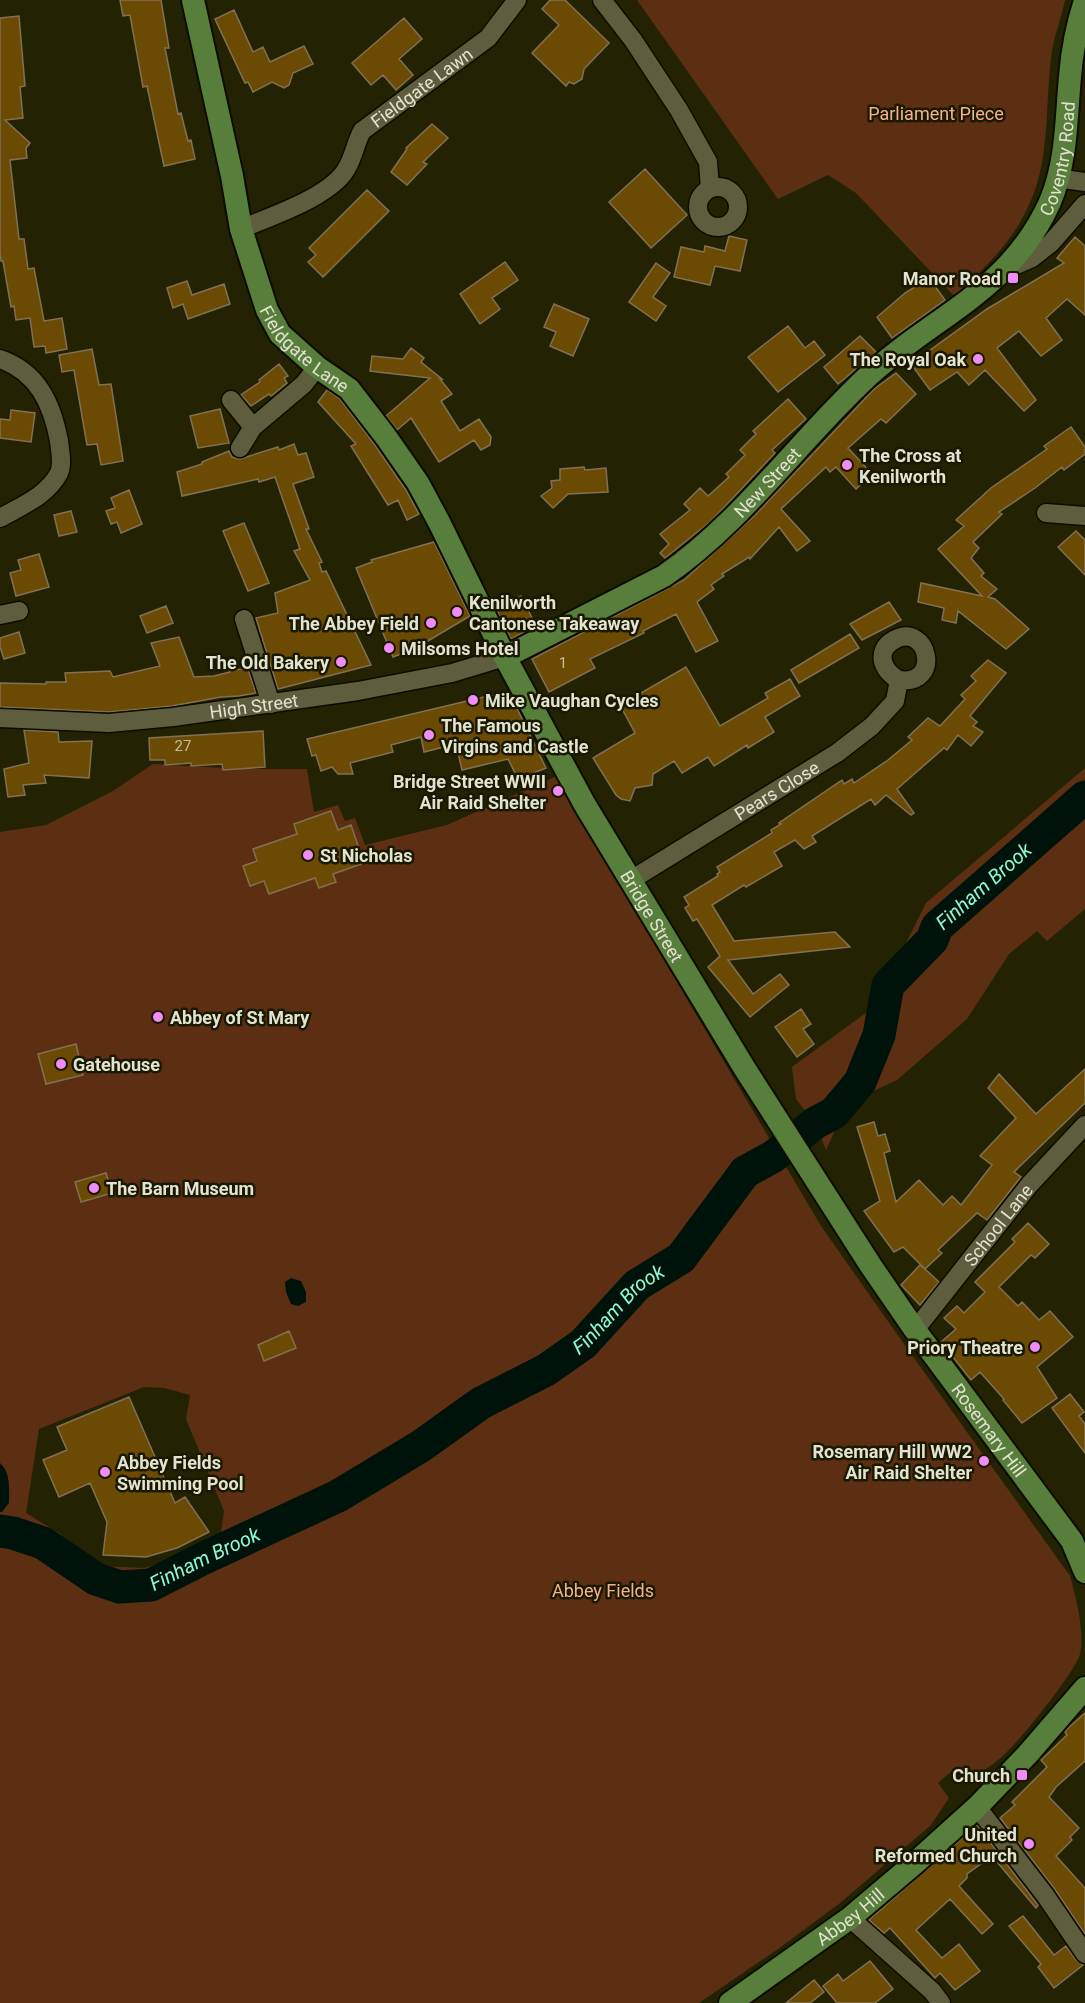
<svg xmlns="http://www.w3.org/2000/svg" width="1085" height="2003" font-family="Roboto,sans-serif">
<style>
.green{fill:#5c2f13;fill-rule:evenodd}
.water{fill:#00130b}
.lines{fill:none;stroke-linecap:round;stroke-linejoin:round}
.river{stroke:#00130b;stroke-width:33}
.building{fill:#6b4b04;stroke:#827053;stroke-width:1.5}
.minor-casing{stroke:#0d0c00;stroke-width:21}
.major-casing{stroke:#0d0c00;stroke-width:26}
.minor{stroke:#5e5e3e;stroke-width:18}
.major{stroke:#587e3b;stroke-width:22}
.poi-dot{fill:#ee8cf9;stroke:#1a1900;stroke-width:2}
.labels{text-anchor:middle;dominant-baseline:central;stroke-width:5;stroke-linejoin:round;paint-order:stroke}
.number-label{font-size:15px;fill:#c4bd9e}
.street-label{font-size:18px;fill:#e2e3d1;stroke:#1a1900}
.park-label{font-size:18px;fill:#f5b18b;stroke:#1a1900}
.poi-label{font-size:18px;font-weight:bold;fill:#e2e3d1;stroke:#1a1900;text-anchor:start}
.water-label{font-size:20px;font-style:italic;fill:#8dfacf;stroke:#1a1900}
</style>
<rect width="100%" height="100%" fill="#232304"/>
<path class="green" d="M637 0H1065C1061 19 1053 39 1051 58 1044 117 1052 171 1019 224 1002 252 978 274 955 297L856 193 828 175 778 199Z
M153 764 242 769H307L314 812 338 805 345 821 355 818 365 845 447 825 557 776 576 811 821 1226 899 1337 1070 1576C1076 1598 1085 1632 1080 1654 1076 1671 1014 1749 998 1760 990 1767 980 1773 970 1777L955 1768 938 1783 949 1798 931 1825 840 1903 778 1949 699 2003H0V832L46 825 113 791ZM144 1387 164 1388 190 1395 186 1419 224 1511 221 1533 180 1557 144 1568 99 1566 59 1540 62 1535 26 1513 39 1429Z
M1085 768V909L1047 941 1037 931 1009 954 967 1019 897 1080 865 1095 841 1117 826 1150 815 1123 796 1099 792 1067 867 1012 878 988 904 947 926 903Z"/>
<path class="water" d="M291 1278 301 1281 306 1292V1302L298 1306 291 1304 286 1292 285 1282Z
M0 1463C11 1473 9 1489 9 1503L2 1512H0Z"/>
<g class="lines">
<path class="river" id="s1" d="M0 1531 13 1533 43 1543 96 1579 120 1587 151 1585 202 1559 338 1496 421 1446 481 1403 546 1370 583 1344 637 1285 681 1258 745 1172 774 1156 815 1123 834 1113 860 1082 879 1035 888 985 932 940 937 927 1085 797"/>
</g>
<path class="building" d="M120 0H161L169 48H165L178 114 181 113 188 141 191 140 195 159 164 166 147 86 143 87 130 15 123 16Z
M550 0H565L609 43 584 69 582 79 574 84 569 82 566 86 532 53 559 25 542 9Z
M234 10 253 52 263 47 270 62 304 46 313 64 293 73 289 85 284 88 272 82 253 92 248 82 245 83 215 19Z
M19 16 25 86 20 87 23 118 5 120 30 143 26 148 27 158 10 160 19 239H24L28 269 34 268 44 321 62 318 67 349 46 353 45 346 34 347 30 318 16 320 14 306 11 307 3 261H1L0 253V18Z
M404 18 422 39 399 59 413 75 396 90 383 75 371 85 352 63Z
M432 124 448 138 423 162 427 164 407 185 391 172 407 149 406 148Z
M645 169 687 215 651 248 609 202Z
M367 190 389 211 323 277 308 262 316 255 309 248Z
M729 236 747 240 740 271 715 266 710 285 674 277 681 247 704 252 705 246 725 251Z
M1075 237 1085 246V315L1067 299 1046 318 1062 340 1041 356 1019 331 997 348 1036 400 1024 411 985 370 969 385 957 372 930 390 911 364 987 309 1064 263 1057 258Z
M505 262 518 280 492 298 500 309 480 324 460 294Z
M656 263 670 273 653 297 666 306 656 321 629 302Z
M929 278 945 300 892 338 877 317 905 293Z
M187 281 192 295 224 284 230 304 188 319 183 304 173 308 167 288Z
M554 304 589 319 573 356 550 346 556 332 544 327Z
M788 326 805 348 814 341 825 355 778 392 748 357Z
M860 336 876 352 838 384 824 367Z
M411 348 424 358 421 362 442 379H440L452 394 441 401 460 431 479 419 491 437 490 445 481 450 474 440 439 462 411 418 397 430 386 416 430 378 370 371 372 356 403 359Z
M92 349 99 385 111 384 123 461 101 465 97 444 87 445 74 370 62 372 59 355Z
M279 364 288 376 284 378 287 383 271 396 269 394 251 406 241 395 260 382 259 380Z
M896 373 916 394 886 423 881 419 848 448 872 474 856 489 836 467 830 472 826 467 781 509 810 541 797 551 779 527 750 559 749 557 722 574 724 576 711 585 714 589 697 602 718 641 696 652 676 614 643 631 644 633 590 659 595 668 549 692 532 659 684 580 754 516 874 389Z
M327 390 340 399 375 445 406 490 419 514 407 520 398 500 388 505 351 446 356 444 318 402Z
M788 399 806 419 772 450 775 453 734 497 710 522 665 558 660 553 669 544 660 534 690 510 684 504 700 488 708 496 729 477 726 474 745 455 740 450 756 434 753 431Z
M220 409 229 443 198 448 190 416Z
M11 410 35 413 31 442 0 438V419L10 420Z
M1071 427 1085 447V454L1064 470 1062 467 1035 488 999 512 1002 514 973 542 979 548 971 558 984 573 981 576 997 589 988 597 995 599 1029 629 1006 649 958 611 956 623 942 620 944 608 918 602 921 583 982 596 938 549 964 526 956 520 991 488 1047 449 1044 446Z
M294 444 298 455 306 453 314 477 293 484 309 529H306L322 562 319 563 322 572 326 571 371 665 278 689 256 618 278 613 275 593 310 580 294 551 300 549 275 477 259 482 258 479 182 496 177 472 202 464V462L229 451 232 457 240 459 278 447 279 450Z
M584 467 585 470 606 468 608 492 568 494 553 508 541 496 552 488 551 481 560 480V469Z
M129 490 142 524 121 533 117 522 111 524 106 511 115 508 111 498Z
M71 511 77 532 59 536 54 515Z
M244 523 269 583 248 591 223 531Z
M1076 531 1085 540V575L1058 547Z
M434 542 470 616 416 648 393 657 356 568 372 562 371 560Z
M39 554 49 587 16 596 10 573 21 570 18 560Z
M521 596 536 626 511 639 496 608Z
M889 602 901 620 862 640 850 624Z
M166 606 173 623 147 633 140 616Z
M19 632 25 653 4 659 0 647V638Z
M850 634 859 648 799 683 791 670Z
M179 637 194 677 214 676 230 672 229 670 248 669 256 693 239 696 221 697 172 706 109 712 0 707V683L46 684V682H66L65 673 110 671 113 677 160 666 151 643Z
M988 660 1006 673 970 716 977 722 973 726 983 732 971 746 958 735 947 750 944 748 897 789 914 813 911 815 886 795 875 805 871 799 812 836 816 842 804 849 795 840 774 852 782 866 746 887 744 885 712 905 734 941 835 932 850 947 728 960 753 994 780 974 789 985 750 1017 708 967 720 956 697 919 693 921 685 908 689 905 684 897 718 876 717 874 720 872 717 867 772 833 771 830 781 824 779 823 842 780 844 784 852 779 854 783 888 760 912 740 908 737 928 718 940 726 965 699 961 695 976 681 971 676Z
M686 667 720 726 768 698 765 693 790 679 800 696 765 717 774 732 748 748 747 745 714 766 708 757 682 773 674 761 653 774 652 785 635 788 630 801 621 799 616 795 593 758 635 733 620 705Z
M510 694 546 768 518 779 508 759 462 770 456 744 424 752 421 737 391 745 393 752 350 763 353 774H338L332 767 321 771 316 755 312 756 307 739 488 696Z
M24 730 58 732 59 742 92 741 89 778 44 775 46 783 23 785 25 795 8 797 4 769 29 763Z
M263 731 265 767 223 770 222 764 191 766V763L165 765V760H150L149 738Z
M331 811 338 830 351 825 364 863 333 874 336 882 319 888 315 878 269 894 264 881 250 886 243 866 257 861 253 849 297 834 294 824Z
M801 1009 811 1024 803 1029 814 1044 797 1057 775 1027Z
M76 1044 83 1075 46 1084 38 1054Z
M1085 1069V1103L1014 1172 1021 1177 987 1220 977 1213 938 1250 942 1253 925 1269 939 1282 920 1305 901 1285 920 1265 925 1269 903 1247 894 1252 864 1211 880 1201 857 1127 874 1122 878 1136 885 1134 890 1151 884 1153 896 1202 919 1180 943 1205 952 1196 961 1205 992 1165 980 1156 1016 1118 988 1088 999 1074 1036 1114Z
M106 1173 112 1193 81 1202 75 1182Z
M1028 1223 1049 1244 1035 1258 1031 1255 999 1287 1018 1306 1022 1302 1039 1320 1050 1311 1073 1337 1037 1367 1057 1398 1022 1423 1003 1400 1004 1399 980 1372 971 1380 941 1342 956 1329 944 1318 957 1306 964 1313 985 1292 975 1282 1015 1242 1012 1239Z
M289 1331 296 1348 264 1361 258 1345Z
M1070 1394 1084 1412 1079 1416 1085 1424V1453L1052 1408Z
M129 1397 175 1503 185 1497 209 1532 177 1548 146 1557 103 1555 107 1522 90 1483 59 1497 43 1460 67 1450 57 1427Z
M1085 1713V1761L1056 1787 1049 1797 1079 1828 1070 1837 1072 1840 1056 1856 1085 1888V1934L1054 1888 1000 1818 1015 1805 1012 1802 1047 1767 1041 1760 1067 1735 1065 1732 1067 1729Z
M977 1825 1038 1905 1036 1908 992 1856 967 1874V1878L959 1886 993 1924 982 1934 950 1899 916 1930 942 1958 959 1944 980 1971 955 1990 940 1973 935 1978 890 1928 884 1933 869 1920Z
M1023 1916 1054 1955 1066 1946 1076 1960 1083 1965 1054 1988 1038 1967 1041 1964 1009 1926Z
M870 1961 893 1989 875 2003H837L823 1986 838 1974 843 1981Z
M814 1980 824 1992 810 2003H786Z"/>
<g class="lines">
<defs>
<g id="minor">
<path d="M602 0 633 40 679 110 708 162 710 188"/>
<path d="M1057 178 1085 182"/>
<circle cx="718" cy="207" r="20"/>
<path id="s2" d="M241 229C271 216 334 196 348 166 354 155 356 142 362 131L488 38 517 0"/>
<path d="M1005 270 1032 258 1051 243 1085 204"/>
<path d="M0 359C38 372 52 404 59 441 60 450 63 465 59 473 47 496 21 506 0 518"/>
<path d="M231 400 253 427"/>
<path d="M240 448 253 427 304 384 317 367"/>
<path d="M1046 513 1085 516"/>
<path d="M0 615 19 611"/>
<path d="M244 619 271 704"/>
<path id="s3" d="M0 718 109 723 173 717 358 691 452 673 505 657"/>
<path id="s4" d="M631 880 837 753 872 726 895 701 899 680C883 672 874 651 894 640 928 621 943 686 899 680"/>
<path id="s5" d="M915 1330 1030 1184 1085 1125"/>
<path d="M977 1807 1045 1895 1085 1954"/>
<path d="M850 1918 932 1991 941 2003"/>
</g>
<g id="major">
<path id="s6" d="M193 0 232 176 241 229 267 310 280 334 317 367 349 389 386 437 418 483 439 522 505 657 585 805 745 1069 871 1266 915 1330 1072 1541 1085 1572"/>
<path id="s7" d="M505 657 664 576C742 522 797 443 865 379 932 316 1009 293 1050 202 1067 162 1066 119 1070 77 1072 51 1077 25 1085 1"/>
<path id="s8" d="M730 2003 850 1918 915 1863 977 1807 1027 1755 1085 1688"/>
</g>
</defs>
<use href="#minor" class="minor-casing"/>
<use href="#major" class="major-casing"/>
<use href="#minor" class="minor"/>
<use href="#major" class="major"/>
</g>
<g class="poi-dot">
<rect x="1007" y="272" width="12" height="12" rx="3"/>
<circle cx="978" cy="359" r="6"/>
<circle cx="847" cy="465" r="6"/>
<circle cx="457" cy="612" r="6"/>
<circle cx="431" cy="623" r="6"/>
<circle cx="389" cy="648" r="6"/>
<circle cx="341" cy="662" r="6"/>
<circle cx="473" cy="700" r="6"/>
<circle cx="429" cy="735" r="6"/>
<circle cx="558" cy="791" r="6"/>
<circle cx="308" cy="855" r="6"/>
<circle cx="158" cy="1017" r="6"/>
<circle cx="61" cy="1064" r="6"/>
<circle cx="94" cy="1188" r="6"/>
<circle cx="1035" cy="1347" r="6"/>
<circle cx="984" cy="1461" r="6"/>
<circle cx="105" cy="1472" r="6"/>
<rect x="1016" y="1769" width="12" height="12" rx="3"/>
<circle cx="1029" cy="1844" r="6"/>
</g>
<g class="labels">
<g class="number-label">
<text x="563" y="663">1</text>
<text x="183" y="746">27</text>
</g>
<g class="street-label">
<text stroke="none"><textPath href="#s2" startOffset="238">Fieldgate Lawn</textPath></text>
<text stroke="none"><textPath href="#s7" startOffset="764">Coventry Road</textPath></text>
<text stroke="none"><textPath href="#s6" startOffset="374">Fieldgate Lane</textPath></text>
<text stroke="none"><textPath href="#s7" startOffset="318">New Street</textPath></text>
<text stroke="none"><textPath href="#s3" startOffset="255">High Street</textPath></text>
<text stroke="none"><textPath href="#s4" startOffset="171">Pears Close</textPath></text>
<text stroke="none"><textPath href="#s6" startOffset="1044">Bridge Street</textPath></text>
<text stroke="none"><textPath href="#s5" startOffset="134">School Lane</textPath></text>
<text stroke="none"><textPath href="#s6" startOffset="1659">Rosemary Hill</textPath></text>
<text stroke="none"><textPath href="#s8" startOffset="148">Abbey Hill</textPath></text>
</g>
<g class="park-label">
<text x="936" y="113">Parliament Piece</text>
<text x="603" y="1590">Abbey Fields</text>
</g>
<g class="poi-label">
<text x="1001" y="278" text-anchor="end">Manor Road</text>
<text x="966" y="359" text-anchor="end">The Royal Oak</text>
<text x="859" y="455">The Cross at<tspan x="859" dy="21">Kenilworth</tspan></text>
<text x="469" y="602">Kenilworth<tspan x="469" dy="21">Cantonese Takeaway</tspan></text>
<text x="419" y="623" text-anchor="end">The Abbey Field</text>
<text x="401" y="648">Milsoms Hotel</text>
<text x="329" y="662" text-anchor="end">The Old Bakery</text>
<text x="485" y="700">Mike Vaughan Cycles</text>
<text x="441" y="725">The Famous<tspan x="441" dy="21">Virgins and Castle</tspan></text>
<text x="546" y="781" text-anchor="end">Bridge Street WWII<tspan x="546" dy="21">Air Raid Shelter</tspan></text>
<text x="320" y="855">St Nicholas</text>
<text x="170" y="1017">Abbey of St Mary</text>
<text x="73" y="1064">Gatehouse</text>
<text x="106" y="1188">The Barn Museum</text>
<text x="1023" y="1347" text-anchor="end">Priory Theatre</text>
<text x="972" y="1451" text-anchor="end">Rosemary Hill WW2<tspan x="972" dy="21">Air Raid Shelter</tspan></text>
<text x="117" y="1462">Abbey Fields<tspan x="117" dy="21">Swimming Pool</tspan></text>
<text x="1010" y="1775" text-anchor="end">Church</text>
<text x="1017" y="1834" text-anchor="end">United<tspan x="1017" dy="21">Reformed Church</tspan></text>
</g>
<g class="water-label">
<text stroke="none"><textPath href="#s1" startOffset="1288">Finham Brook</textPath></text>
<text stroke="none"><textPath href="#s1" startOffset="711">Finham Brook</textPath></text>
<text stroke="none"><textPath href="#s1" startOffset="225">Finham Brook</textPath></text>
</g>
</g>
</svg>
